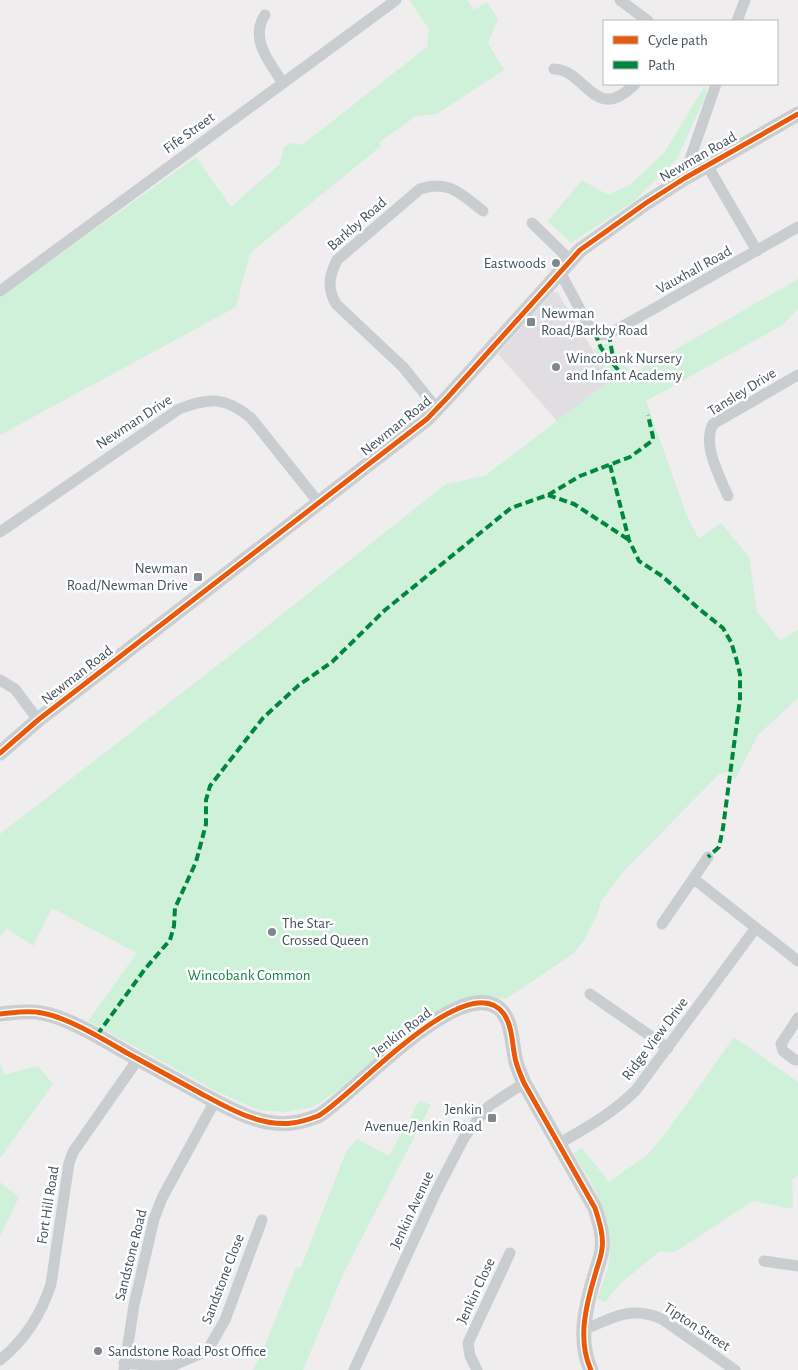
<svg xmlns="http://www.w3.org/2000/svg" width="798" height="1370" font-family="'Alegreya Sans',sans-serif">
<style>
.education{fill:#e0dee0}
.green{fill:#cff0d9}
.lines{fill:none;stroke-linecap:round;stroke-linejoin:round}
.street{stroke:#c9cdcf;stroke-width:11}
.secondary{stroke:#caced1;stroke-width:15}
.quiet{stroke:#00873e;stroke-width:4;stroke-dasharray:8 4;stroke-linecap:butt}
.cycleway-casing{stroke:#fff;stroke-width:8}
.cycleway{stroke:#e8590c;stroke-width:5}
.poi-dot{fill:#7f888f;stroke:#fff;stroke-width:2}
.labels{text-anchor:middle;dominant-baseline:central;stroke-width:5;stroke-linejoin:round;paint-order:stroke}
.street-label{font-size:15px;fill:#43525c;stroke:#fff}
.poi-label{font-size:15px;fill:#43525c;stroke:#fff;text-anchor:start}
.park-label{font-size:15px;fill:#0c853e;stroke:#fff}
</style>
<rect width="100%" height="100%" fill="#efeded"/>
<path class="education" d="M553 292 558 293 611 380 557 421 498 354Z"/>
<path class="green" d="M409 0H467L474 10 487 2 498 19 488 43 504 70 437 114 416 116 378 143 381 146 250 253 236 307 0 435V297L196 157 231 207 280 164 284 147 290 143 302 145 427 47 429 29Z
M706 84V95L677 159 634 201 571 243 548 221 582 180 608 195 631 184 664 153Z
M798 279V309L784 324 646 401 687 516 699 539 721 523 749 557 757 612 780 640 798 630V698L758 735 735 779 727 772 719 774 623 872 601 901 598 913 584 940 574 953 506 999 481 995 466 998 417 1028 343 1087 313 1107 286 1112 259 1110 216 1091 88 1021 137 953 52 908 33 946 7 928 0 937V834L232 654 446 484 485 476 611 380 593 349 609 343 633 374Z
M734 1037 798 1082V1175L792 1180 793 1209 753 1201 675 1252H659L621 1283 605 1302 597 1299C600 1289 606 1277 608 1266 618 1223 595 1189 574 1154L581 1147 609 1182 647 1155 669 1129Z
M0 1061 4 1075 38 1066 53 1084 0 1158Z
M419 1101 431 1105 344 1272 303 1370H253L262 1353 296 1268 301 1267 346 1152 357 1139 389 1156Z
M0 1182 19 1197 0 1236Z"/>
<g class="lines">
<path class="street" d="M620 0 648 21
M265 15C249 39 270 63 283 83
M737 21 745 0
M554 69C587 70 594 125 635 84
M707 165 757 251
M685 178 689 162 716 84
M532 223 570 260
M560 272 590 328 599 335 609 334 798 227
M0 291 396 0
M437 409 403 367 336 304C327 288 329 276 337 260L420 189C449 179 462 195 483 211
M728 496C719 475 702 445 713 424L798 375
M0 532 179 409C209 397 226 397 251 418L319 503
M0 680 15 689 38 720
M694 879 798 961
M662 924 708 857
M590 994 668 1048
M795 1060 783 1051 781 1044 798 1018
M558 1144C586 1128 613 1113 636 1090L755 929
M764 1261 798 1266
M584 1330C611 1318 632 1305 662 1319L735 1370
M0 1360C25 1340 41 1315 51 1284L69 1163 73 1152 138 1059
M124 1363 156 1366 174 1365 200 1354 210 1346 225 1320 262 1220
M124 1370 134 1305 154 1219 162 1198 215 1101
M354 1370 437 1190 465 1136 489 1106 524 1083
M477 1370 470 1356 468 1343 510 1253"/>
<path class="secondary" d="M0 753 38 720 427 419 448 397 580 250 646 203 685 178 798 114
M0 1014C13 1013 28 1010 42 1013 69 1018 103 1039 127 1053 151 1066 176 1080 200 1093 228 1108 260 1127 292 1123 301 1122 310 1119 318 1116 350 1099 468 963 504 1014 513 1027 512 1047 516 1062 518 1069 521 1076 524 1083L595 1208C599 1221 604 1235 602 1249 601 1258 597 1267 595 1275 586 1305 577 1340 591 1370"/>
<path class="quiet" d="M595 333 601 348 625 379
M609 334 614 364
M610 465 629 540 639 561 662 576 698 608 723 628 731 642 736 658 740 674V699L723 828 719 847 708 857
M548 495 574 504 629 540
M97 1035 145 969 170 940 174 926 175 908 196 862 206 824V800L210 786 263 718 299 685 332 662 385 610 511 508 548 495 580 476 630 457 652 441 653 437 648 415"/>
<defs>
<path id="cycleway" d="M0 753 38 720 427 419 448 397 580 250 646 203 685 178 798 114
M0 1014C13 1013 28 1010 42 1013 69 1018 103 1039 127 1053 151 1066 176 1080 200 1093 228 1108 260 1127 292 1123 301 1122 310 1119 318 1116 350 1099 468 963 504 1014 513 1027 512 1047 516 1062 518 1069 521 1076 524 1083L595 1208C599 1221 604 1235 602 1249 601 1258 597 1267 595 1275 586 1305 577 1340 591 1370"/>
</defs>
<use href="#cycleway" class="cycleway-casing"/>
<use href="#cycleway" class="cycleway"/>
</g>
<g class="poi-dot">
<circle cx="556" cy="263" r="5"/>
<rect x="526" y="317" width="10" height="10" rx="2.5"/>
<circle cx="556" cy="367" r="5"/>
<rect x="193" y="572" width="10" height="10" rx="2.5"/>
<circle cx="272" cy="932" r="5"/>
<rect x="487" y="1113" width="10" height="10" rx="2.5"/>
<circle cx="98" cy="1351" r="5"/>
</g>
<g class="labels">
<g class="street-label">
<text transform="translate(189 133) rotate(-36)">Fife Street</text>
<text transform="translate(698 157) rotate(-30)">Newman Road</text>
<text transform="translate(357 224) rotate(-41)">Barkby Road</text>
<text transform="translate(694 270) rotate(-29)">Vauxhall Road</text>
<text transform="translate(742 392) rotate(-32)">Tansley Drive</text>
<text transform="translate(134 422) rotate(-33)">Newman Drive</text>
<text transform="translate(396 426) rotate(-39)">Newman Road</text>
<text transform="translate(77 675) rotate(-38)">Newman Road</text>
<text transform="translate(402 1032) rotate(-37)">Jenkin Road</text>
<text transform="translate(655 1039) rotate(-53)">Ridge View Drive</text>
<text transform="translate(48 1205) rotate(-81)">Fort Hill Road</text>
<text transform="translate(412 1210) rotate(-65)">Jenkin Avenue</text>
<text transform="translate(131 1255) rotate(-76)">Sandstone Road</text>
<text transform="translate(223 1279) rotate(-69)">Sandstone Close</text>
<text transform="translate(476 1291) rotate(-65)">Jenkin Close</text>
<text transform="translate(697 1327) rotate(33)">Tipton Street</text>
</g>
<g class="poi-label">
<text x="546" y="263" text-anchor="end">Eastwoods</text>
<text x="541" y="313">Newman<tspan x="541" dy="17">Road/Barkby Road</tspan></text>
<text x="566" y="358">Wincobank Nursery<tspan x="566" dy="17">and Infant Academy</tspan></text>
<text x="188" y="568" text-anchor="end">Newman<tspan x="188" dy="17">Road/Newman Drive</tspan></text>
<text x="282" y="923">The Star-<tspan x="282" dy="17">Crossed Queen</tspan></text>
<text x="482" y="1109" text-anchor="end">Jenkin<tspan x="482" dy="17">Avenue/Jenkin Road</tspan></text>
<text x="108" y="1351">Sandstone Road Post Office</text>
</g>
<g class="park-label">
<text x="249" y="975">Wincobank Common</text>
</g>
</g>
<rect x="603" y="20" width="175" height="65" fill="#ffffff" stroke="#b4babe"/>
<rect x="613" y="36" width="25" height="8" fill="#e8590c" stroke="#b4babe"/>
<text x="648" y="45" font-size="15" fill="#43525c">Cycle path</text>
<rect x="613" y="61" width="25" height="8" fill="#00873e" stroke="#b4babe"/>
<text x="648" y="70" font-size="15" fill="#43525c">Path</text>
</svg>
